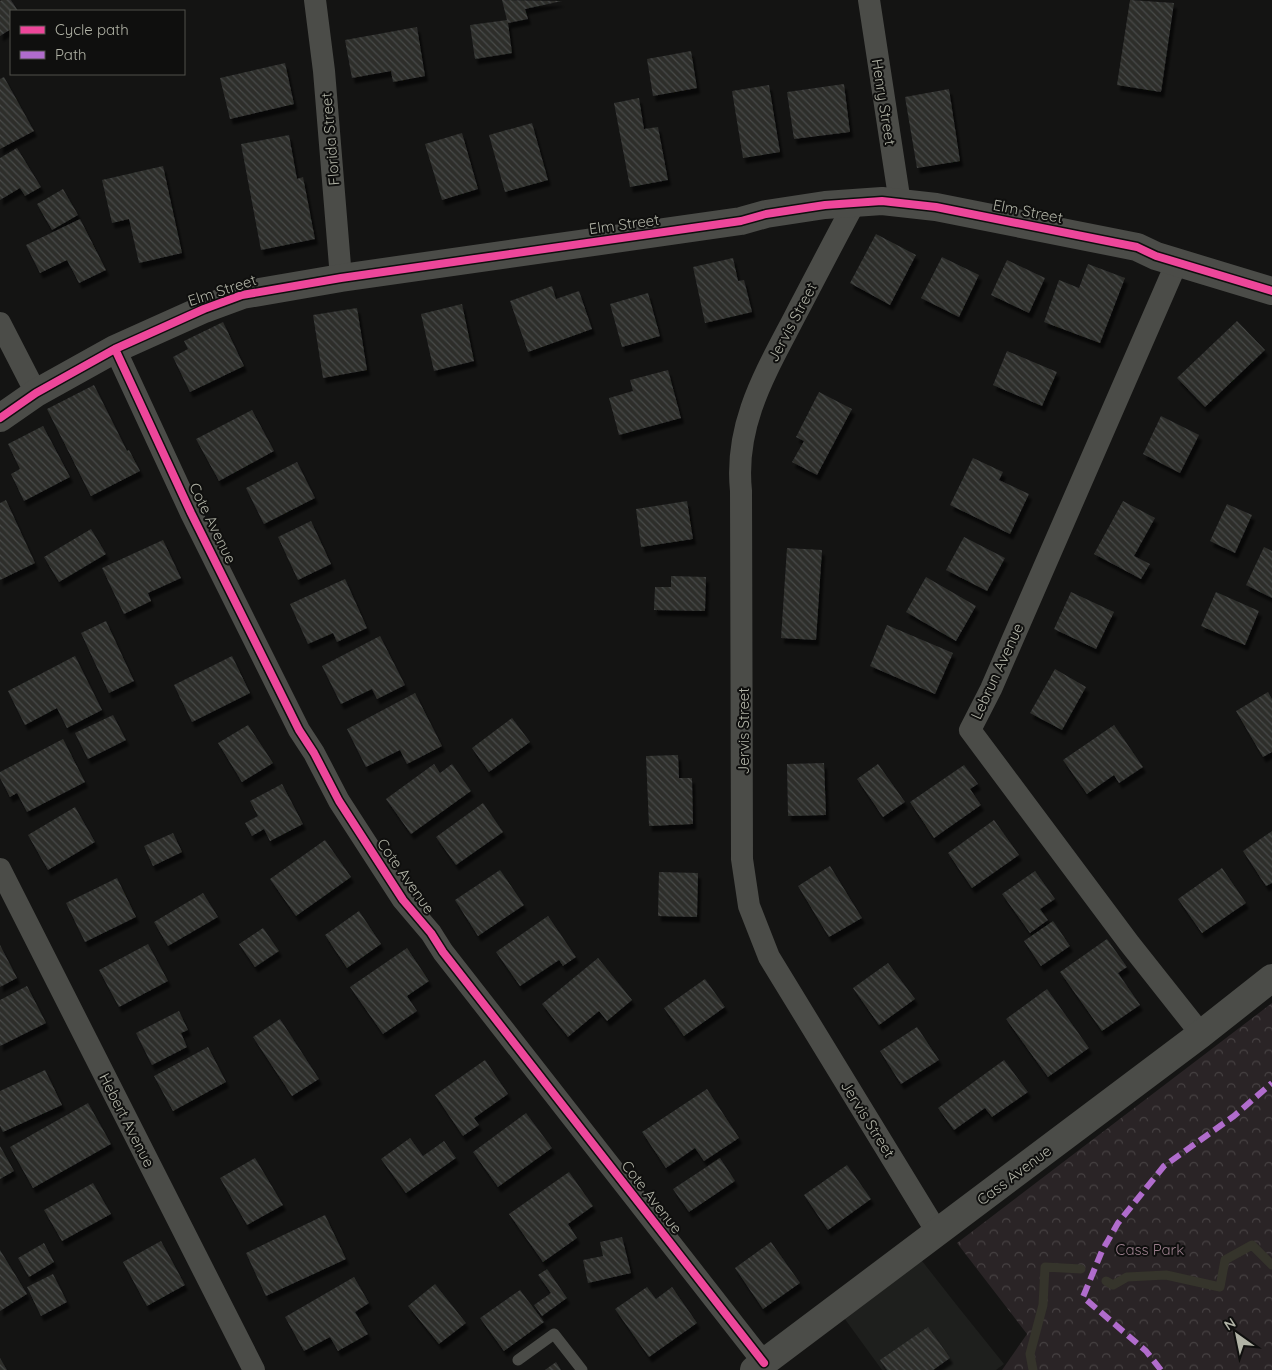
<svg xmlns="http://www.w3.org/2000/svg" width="1272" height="1370" font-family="Quicksand,sans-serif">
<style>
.built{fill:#1e1f1d}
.park{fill:url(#park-crowns)}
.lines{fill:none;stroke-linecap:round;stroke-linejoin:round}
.stream{stroke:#35342b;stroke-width:9}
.building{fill:url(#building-back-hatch);filter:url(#shadow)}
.service{stroke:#4b4c48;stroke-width:11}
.minor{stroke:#4b4c48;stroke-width:22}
.tertiary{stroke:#4b4c48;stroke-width:28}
.quiet{stroke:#b06ccc;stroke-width:6;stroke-dasharray:12 6;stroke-linecap:butt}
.cycleway-casing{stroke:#0f0f0e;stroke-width:11}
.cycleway{stroke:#ed469a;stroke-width:8}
.labels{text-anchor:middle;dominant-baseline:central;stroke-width:4;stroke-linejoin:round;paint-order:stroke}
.street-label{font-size:15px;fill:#b1b3a6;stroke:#0f0f0e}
.park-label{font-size:15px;fill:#9c7f8d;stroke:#0f0f0e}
</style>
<defs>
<pattern id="park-crowns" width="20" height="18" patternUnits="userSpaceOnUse" patternTransform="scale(1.25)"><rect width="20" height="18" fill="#2a2426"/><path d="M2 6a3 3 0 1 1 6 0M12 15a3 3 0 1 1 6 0" fill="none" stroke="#464142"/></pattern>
<pattern id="building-back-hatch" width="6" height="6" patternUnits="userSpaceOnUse" patternTransform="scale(1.25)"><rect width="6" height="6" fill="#2d2e2c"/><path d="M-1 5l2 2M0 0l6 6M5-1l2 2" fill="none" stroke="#494a48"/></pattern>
<filter id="shadow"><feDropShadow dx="3" dy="5.5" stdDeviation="1" flood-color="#0009"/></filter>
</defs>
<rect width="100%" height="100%" fill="#141413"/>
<path class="built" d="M915 1252 959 1308 1004 1364 996 1370H882L839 1311Z"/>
<path class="park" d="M1272 1003V1370H1002L1027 1334 957 1243Z"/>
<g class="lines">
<path class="stream" d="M1106 1281 1113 1285 1127 1277 1166 1275 1220 1287 1225 1260 1252 1245 1272 1265
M1033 1370 1030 1354 1043 1305 1045 1267 1081 1269"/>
</g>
<path class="building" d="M2 0H11L18 11H11V29L0 36V1Z
M502 0 562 1 525 9 528 19 508 23 512 53 475 59 470 25 507 20Z
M1130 0 1174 3 1161 92 1117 85Z
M417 27 425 76 393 82 391 71 352 78 345 40Z
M691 51 697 88 653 96 647 59Z
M285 63 294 104 230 119 220 78Z
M4 77 34 131 0 149V79Z
M844 84 850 132 794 139 787 92Z
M769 85 780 152 743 158 732 91Z
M949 89 960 161 917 168 905 97Z
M639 98 644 129 658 127 668 180 630 187 614 103Z
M532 123 548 180 505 192 489 135Z
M462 133 478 189 442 200 425 144Z
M289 135 297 179 303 177 315 239 261 250 241 144Z
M17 148 41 187 25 196 20 188 0 200V158Z
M163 166 182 253 139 263 129 219 112 223 102 180Z
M63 189 78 215 52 230 37 204Z
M80 219 106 270 79 283 67 260 40 273 26 245Z
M876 234 916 255 890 305 850 283Z
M942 257 979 275 959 317 921 298Z
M733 258 738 281 744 280 752 312 705 323 693 267Z
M1007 260 1045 278 1029 313 991 295Z
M1088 264 1125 278 1100 343 1044 322 1059 280 1079 288Z
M552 286 556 299 579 291 592 329 528 352 510 301Z
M648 293 660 336 622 347 610 304Z
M462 304 474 361 434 371 421 314Z
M357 308 367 370 323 378 313 315Z
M1237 321 1265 350 1205 407 1177 378Z
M223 322 244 366 190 392 173 357 188 349 184 341Z
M1007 351 1057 372 1042 406 993 385Z
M668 370 681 418 619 435 609 398 633 391 630 380Z
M94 385 127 451 129 450 140 471 91 496 47 409Z
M819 392 852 409 817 475 792 462 804 441 796 437Z
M252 410 274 451 219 481 196 439Z
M1161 416 1199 435 1180 473 1143 454Z
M43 426 70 477 24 501 11 474 20 469 8 444Z
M973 458 1003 472 999 480 1029 494 1010 534 950 505Z
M297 462 315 498 264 524 246 488Z
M6 500 35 563 0 580V503Z
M687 501 693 539 641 547 636 509Z
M1123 501 1155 518 1134 556 1150 564 1141 579 1094 554Z
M1227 504 1252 515 1235 553 1210 541Z
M311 521 331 564 298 580 278 537Z
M91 529 106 554 59 582 44 557Z
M964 537 1005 558 987 591 946 570Z
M163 540 181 578 148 593 151 601 124 614 102 568Z
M1264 547 1272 551V598L1246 585Z
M787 548 822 550 816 640 781 638Z
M671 576 706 577 705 611 654 610 655 587H671Z
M926 577 976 606 956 641 906 612Z
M345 579 367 628 337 642 333 633 308 644 290 604Z
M1071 592 1114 612 1096 649 1054 629Z
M1216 592 1259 611 1245 645 1201 626Z
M106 621 134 681 109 693 81 633Z
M887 625 953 653 935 694 870 666Z
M380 636 405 685 377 699 372 689 341 704 322 666Z
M75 656 102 710 67 728 57 708 25 725 8 691Z
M232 656 250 693 192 722 174 685Z
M1055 669 1086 687 1062 730 1030 713Z
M1268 692 1272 699V752L1263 757 1236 711Z
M415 693 442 746 407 764 400 750 366 767 347 729Z
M113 715 126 740 88 759 75 733Z
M512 718 530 742 489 772 472 748Z
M248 725 273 763 242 782 218 743Z
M1114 725 1143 767 1119 783 1114 775 1087 794 1063 760Z
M63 739 85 782 27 812 17 793 10 797 0 778V772Z
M678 755 679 778H692L693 824 649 826 646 756Z
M824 763 826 815 788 816 787 764Z
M434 764 440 773 452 764 471 791 411 834 386 799Z
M878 764 905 802 883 817 857 779Z
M964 765 978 784 970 789 981 805 934 838 910 802Z
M282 784 303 824 270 841 264 829 252 836 245 823 258 816 250 801Z
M483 803 503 832 456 865 436 837Z
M75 807 95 842 48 870 28 835Z
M994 820 1019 855 972 888 948 853Z
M1272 831V883L1266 886 1243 851Z
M173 833 182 852 153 866 144 846Z
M325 840 351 877 296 916 270 879Z
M830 866 862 918 829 937 798 886Z
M1222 868 1246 903 1202 933 1178 899Z
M500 870 524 905 478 936 455 900Z
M1035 871 1055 899 1040 909 1048 920 1030 933 1002 894Z
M659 872 698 873 697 917 658 916Z
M117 878 136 917 85 942 66 903Z
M203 893 218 917 168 946 154 922Z
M359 911 381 944 347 968 325 935Z
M548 916 576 957 563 966 559 960 520 986 496 952Z
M1053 921 1070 946 1041 966 1024 941Z
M263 928 279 951 255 967 239 944Z
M1107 939 1127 967 1118 973 1140 1005 1102 1031 1060 972Z
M148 944 168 981 119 1007 99 970Z
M0 945 17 978 0 987Z
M407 948 429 981 407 996 417 1011 383 1034 350 987Z
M598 958 632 1000 607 1021 599 1011 568 1037 542 1004Z
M888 963 915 999 879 1025 853 988Z
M705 979 725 1007 684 1036 664 1008Z
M27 986 46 1023 0 1046V1000Z
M1047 989 1089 1048 1048 1077 1006 1019Z
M179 1011 188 1030 181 1033 187 1047 152 1065 136 1033Z
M280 1019 319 1079 292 1096 253 1037Z
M917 1027 939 1060 901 1084 880 1051Z
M208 1047 226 1082 173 1111 154 1076Z
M485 1060 508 1094 474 1118 479 1125 463 1136 435 1095Z
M1004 1060 1028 1092 992 1117 985 1108 954 1130 938 1108Z
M45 1070 62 1105 3 1132 0 1126V1091Z
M707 1089 739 1138 704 1161 695 1148 666 1168 642 1132Z
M88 1103 111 1144 33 1188 10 1147Z
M526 1113 552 1148 498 1187 473 1152Z
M410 1138 423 1156 444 1141 456 1158 406 1193 381 1159Z
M0 1146 14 1171 0 1179Z
M255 1158 283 1205 247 1225 220 1178Z
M720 1158 735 1181 689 1212 673 1189Z
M847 1165 871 1199 828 1230 804 1195Z
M569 1172 593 1206 568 1224 577 1238 543 1262 509 1214Z
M93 1183 111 1214 62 1241 44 1210Z
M325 1215 346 1259 266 1296 246 1253Z
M622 1237 631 1273 588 1283 583 1260 603 1256 600 1242Z
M161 1241 185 1285 147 1306 123 1262Z
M771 1242 800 1283 763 1309 735 1268Z
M44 1243 54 1262 29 1277 18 1258Z
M0 1250 27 1294 0 1311Z
M547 1269 567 1298 542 1316 534 1305 551 1293 538 1275Z
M53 1274 67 1302 41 1316 27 1287Z
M354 1277 369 1303 355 1312 368 1334 338 1351 330 1337 304 1351 285 1317Z
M435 1284 466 1323 439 1344 408 1306Z
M647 1287 656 1299 672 1287 697 1323 649 1357 615 1309Z
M520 1290 544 1322 504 1351 480 1318Z
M928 1327 950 1358 933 1370H887L880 1360Z
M0 1358 7 1370H0Z
M556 1362 561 1370H545Z"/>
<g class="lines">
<path class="service" d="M518 1360 554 1334 582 1370"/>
<path class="minor" d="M315 0 324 71 341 278
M869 0 900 203
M854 204C834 241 815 278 795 316 766 372 734 424 741 491L742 859 749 906 769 957 937 1232
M1177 262 991 689 970 730 1129 943 1201 1034
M0 323 36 393
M115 349 191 513 299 730 314 753 339 801 403 900 431 933 443 952 764 1363
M0 869 254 1370"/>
<path class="tertiary" d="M0 418 36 393 115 349 204 309 242 295 341 278 741 221 766 214 825 205 882 201 936 207 1137 247 1156 256 1272 291
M754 1370 1201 1034 1272 978"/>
<path class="quiet" d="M1161 1370 1146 1351 1083 1297 1102 1251 1118 1223 1164 1166 1234 1116 1272 1083"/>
<defs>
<path id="cycleway" d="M115 349 191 513 299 730 314 753 339 801 403 900 431 933 443 952 764 1363
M0 418 36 393 115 349 204 309 242 295 341 278 741 221 766 214 825 205 882 201 936 207 1137 247 1156 256 1272 291"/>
</defs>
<use href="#cycleway" class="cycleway-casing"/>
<use href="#cycleway" class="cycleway"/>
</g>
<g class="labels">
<g class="street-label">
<text transform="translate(884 102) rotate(81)">Henry Street</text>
<text transform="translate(330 139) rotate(-95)">Florida Street</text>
<text transform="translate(1028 211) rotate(11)">Elm Street</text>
<text transform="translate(624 224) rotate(-8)">Elm Street</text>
<text transform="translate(222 290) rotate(-18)">Elm Street</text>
<text transform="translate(792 322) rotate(-62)">Jervis Street</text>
<text transform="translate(213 523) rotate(64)">Cote Avenue</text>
<text transform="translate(997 671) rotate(-65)">Lebrun Avenue</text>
<text transform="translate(743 731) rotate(-90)">Jervis Street</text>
<text transform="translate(406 876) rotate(55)">Cote Avenue</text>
<text transform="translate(868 1119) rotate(58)">Jervis Street</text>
<text transform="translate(127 1120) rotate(63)">Hebert Avenue</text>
<text transform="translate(1014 1175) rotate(-37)">Cass Avenue</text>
<text transform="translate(652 1197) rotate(52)">Cote Avenue</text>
</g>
<g class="park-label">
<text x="1150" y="1249">Cass Park</text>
</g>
</g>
<rect x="10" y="10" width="175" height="65" fill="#0f0f0e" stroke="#50514b"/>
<rect x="20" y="26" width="25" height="8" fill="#ed469a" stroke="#50514b"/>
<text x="55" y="35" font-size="15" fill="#b1b3a6">Cycle path</text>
<rect x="20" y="51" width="25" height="8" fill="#b06ccc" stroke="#50514b"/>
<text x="55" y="60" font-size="15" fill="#b1b3a6">Path</text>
<g transform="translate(1237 1335) rotate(327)" stroke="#0f0f0e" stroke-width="4" paint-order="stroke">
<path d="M0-4L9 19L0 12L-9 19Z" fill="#b1b3a6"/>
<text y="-8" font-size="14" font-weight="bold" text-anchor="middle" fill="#b1b3a6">N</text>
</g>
</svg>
